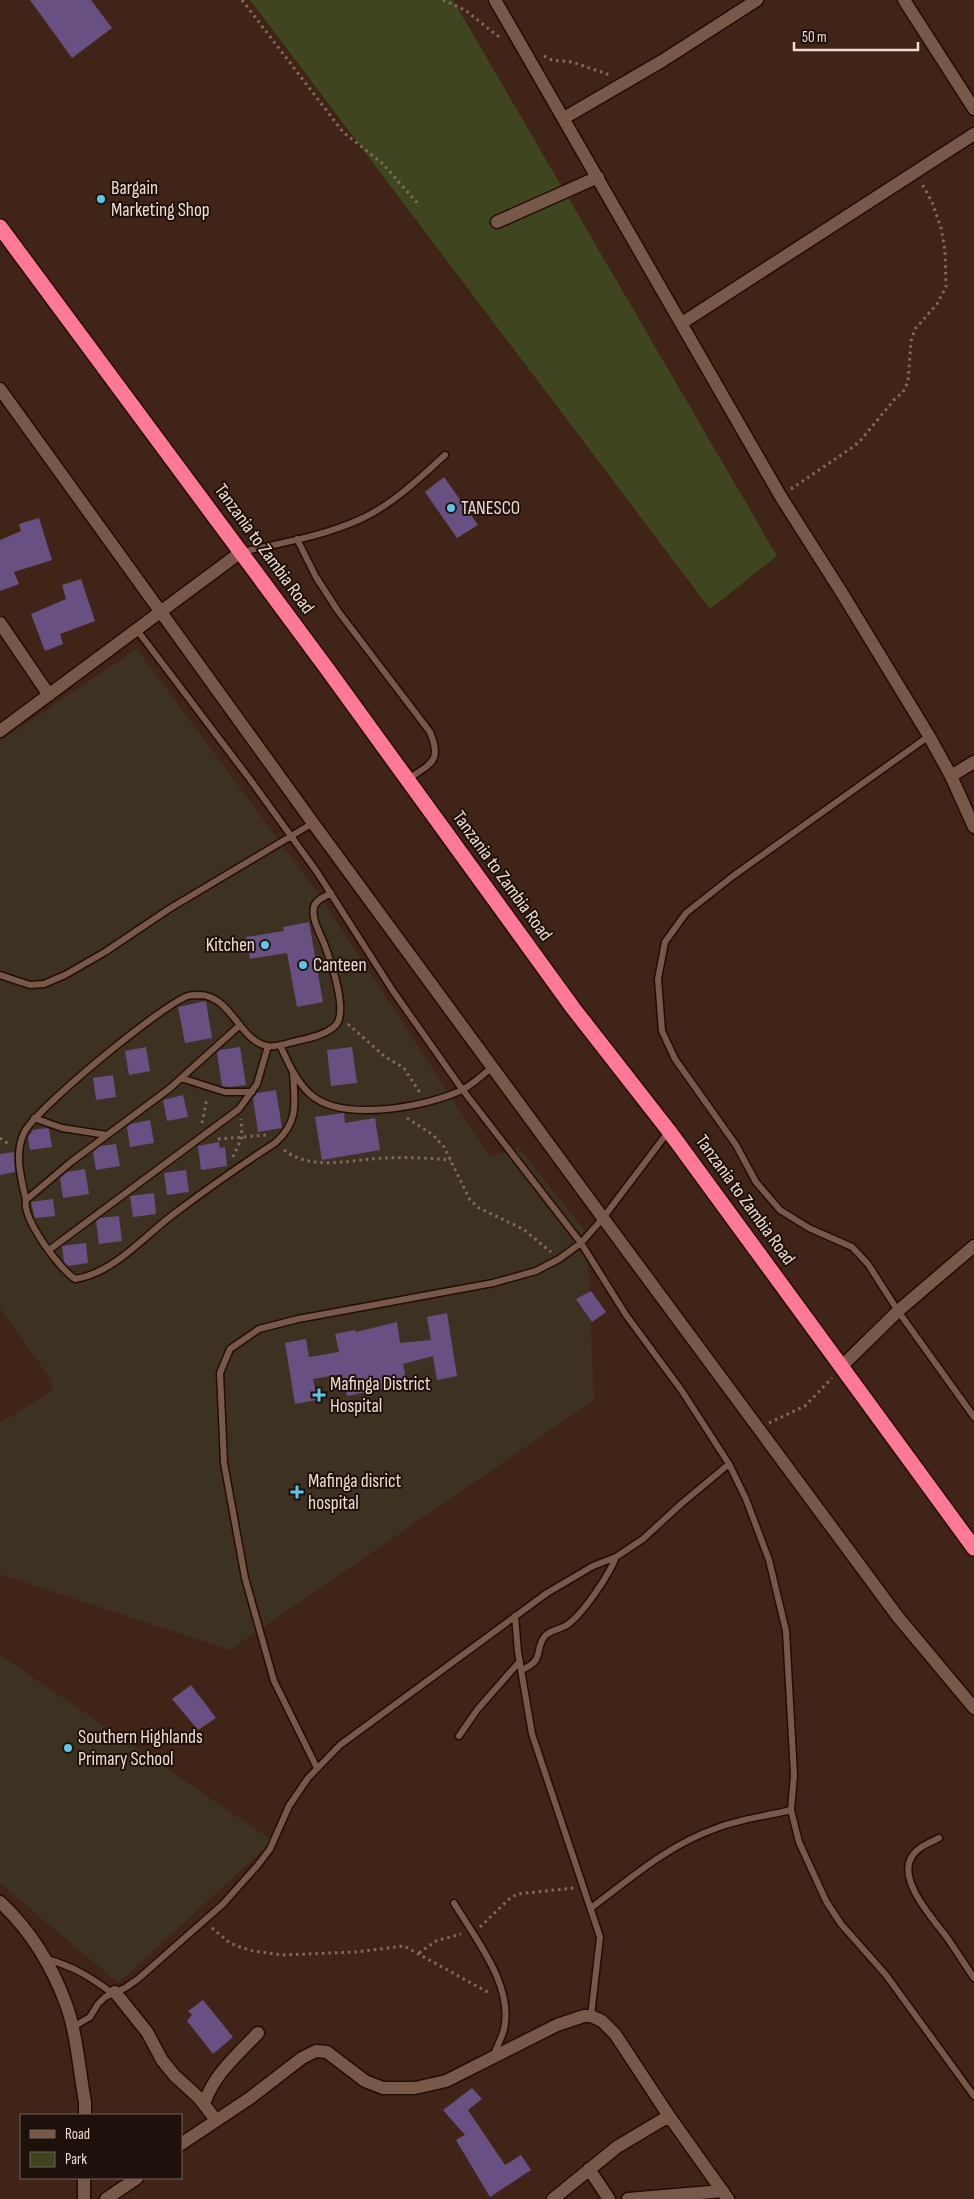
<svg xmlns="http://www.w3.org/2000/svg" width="974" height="2199" font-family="'Sofia Sans Condensed',sans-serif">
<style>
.education{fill:#3d3222}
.green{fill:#3f451f}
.building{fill:#695082}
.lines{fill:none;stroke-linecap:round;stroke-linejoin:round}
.lane-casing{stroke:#250c02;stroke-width:9}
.street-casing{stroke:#250c02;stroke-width:15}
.highway-casing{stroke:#250c02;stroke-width:18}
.path{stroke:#836a5f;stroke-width:3;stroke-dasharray:2.5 4;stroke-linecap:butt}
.lane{stroke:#775849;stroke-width:6}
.street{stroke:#775849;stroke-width:12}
.highway{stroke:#fe7897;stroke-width:15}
.poi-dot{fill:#5cc7e8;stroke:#1e110b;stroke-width:2}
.labels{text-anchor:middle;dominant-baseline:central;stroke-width:4;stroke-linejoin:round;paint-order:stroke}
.poi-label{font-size:19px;fill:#efdcd3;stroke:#1e110b;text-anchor:start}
.street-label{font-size:19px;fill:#efdcd3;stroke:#1e110b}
</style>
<rect width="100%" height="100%" fill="#402417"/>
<path class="education" d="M137 649 320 896 490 1157 518 1147 587 1233 594 1400 230 1650 0 1574V1423L52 1391V1381L0 1308V741Z
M0 1655 273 1841 118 1983 0 1883Z"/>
<path class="green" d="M250 0H453L777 556 710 609Z"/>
<path class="building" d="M30 0H91L112 28 72 58Z
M444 477 478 525 457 538 425 492Z
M39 518 52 560 14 572 19 584 0 591V540L21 531 19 524Z
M81 579 95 621 60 634 63 644 45 651 31 614 66 599 62 585Z
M309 922 323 1002 297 1007 287 953 250 959 246 937 284 931 283 927Z
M206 1001 212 1038 185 1043 178 1007Z
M146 1047 150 1071 129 1075 125 1051Z
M240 1047 246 1085 231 1087 222 1086 217 1053 220 1050Z
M352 1047 357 1083 331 1086 327 1050Z
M113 1075 116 1097 96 1100 93 1078Z
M276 1090 282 1128 258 1132 253 1098 257 1093Z
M183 1095 188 1117 167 1121 163 1100Z
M344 1113 345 1123 375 1118 380 1150 322 1160 315 1117Z
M150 1120 154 1143 130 1147 127 1127 131 1124Z
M46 1128 49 1129 52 1147 30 1150 28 1137 33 1130Z
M219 1142 220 1148 225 1147 227 1166 201 1170 198 1146Z
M116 1144 120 1166 96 1170 93 1152 100 1146Z
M14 1152 15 1172 0 1175V1154Z
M85 1169 89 1194 63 1198 60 1178 67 1172Z
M186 1170 189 1192 167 1195 164 1173Z
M154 1193 156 1214 133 1217 130 1196Z
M53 1199 55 1216 35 1218 31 1202Z
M119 1216 122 1241 99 1244 96 1221 100 1218Z
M86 1243 88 1263 68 1266 64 1262 62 1246Z
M591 1291 606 1312 592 1322 576 1299Z
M447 1313 457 1376 437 1380 433 1356 403 1364 407 1384 347 1396 342 1374 313 1379 317 1400 295 1404 285 1343 306 1339 309 1357 339 1352 335 1334 355 1330 356 1332 397 1322 400 1343 431 1340 427 1317Z
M191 1685 216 1718 198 1730 172 1699Z
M203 2000 233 2037 213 2054 187 2021 192 2015 188 2011Z
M472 2088 482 2099 468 2110 505 2165 521 2155 531 2170 490 2197 456 2140 465 2135 443 2110Z"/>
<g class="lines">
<defs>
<path id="lane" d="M297 539 316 577 338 611 430 732C442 761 432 763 408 779
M241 552C282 543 325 536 363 518 394 503 420 478 445 455
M137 630 249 778 317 872 393 991 462 1089 581 1243 626 1315 682 1391 729 1464 746 1499 769 1560 786 1631 794 1775 791 1810 799 1842 826 1901 841 1924 886 1975 974 2096
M929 736 733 876 686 913 665 942 658 979 662 1031 675 1059 736 1145 756 1182 780 1210 809 1228 852 1247 868 1264 898 1311 974 1417
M0 975 30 985 44 984 65 975 105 952 169 909 313 823
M240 1025 169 1089 71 1162 26 1200C22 1219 59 1268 75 1279 114 1273 143 1237 175 1213 207 1189 241 1165 275 1143 299 1122 295 1103 293 1073
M280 1045C288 1062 295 1080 310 1094 342 1123 426 1107 462 1090 473 1084 483 1075 492 1067
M181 1078 225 1092H252
M34 1118 62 1128 107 1135
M26 1200C21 1178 14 1154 24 1133 34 1110 163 1004 188 996 191 995 196 995 200 995 231 996 240 1041 267 1046 276 1048 288 1043 297 1041 310 1038 325 1035 335 1026 349 1013 331 962 325 946 321 934 311 920 314 907 316 899 325 897 331 893
M49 1250 239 1109 257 1084 268 1046
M515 1616 518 1652 532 1734 600 1937 591 2016
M521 1670C547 1660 533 1648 546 1635 551 1630 561 1629 567 1625 583 1614 609 1575 616 1557
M459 1736 477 1710 520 1661
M317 1768 274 1681 245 1578 224 1463 220 1373 230 1349 259 1329 298 1319 493 1283 536 1271 559 1259 581 1243 603 1218 668 1132
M939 1838C929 1843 917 1847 911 1858 898 1882 935 1921 948 1939 957 1952 965 1965 974 1978
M454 1903C475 1938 514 1986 504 2029 502 2038 497 2046 494 2054
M591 1908C631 1878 668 1845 717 1828 740 1819 767 1816 791 1810
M47 1959C74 1967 89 1976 112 1993
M73 2027 90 2017 98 2004 105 1997 125 1988 138 1979 223 1904 257 1866 270 1849 289 1806 308 1778 340 1745 547 1593 593 1566 616 1557 643 1539 681 1504 729 1464"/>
<path id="street" d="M495 0 781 497 842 593 929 736 951 776 974 827
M904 0 974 109
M564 118 662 61 757 0
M497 222 598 177
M682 323 974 134
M0 389 313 823 603 1218 898 1617 974 1708
M0 623 49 695
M0 731 241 552
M951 776 974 762
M842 1366 898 1311 974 1246
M0 1902C30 1930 52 1966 66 2004 77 2034 79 2070 85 2102V2115
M115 1992 147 2032 162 2060 174 2075 199 2098 216 2120
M204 2104C214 2074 237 2055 258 2033
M181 2144 250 2098 302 2058 316 2051 327 2052 365 2081 383 2088H415L446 2081 557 2025 584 2016H591L602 2021 615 2034 669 2116 728 2199
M589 2169 609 2199
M84 2199V2178
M106 2199 137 2178
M553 2199 617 2147 669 2116
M628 2199 723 2191"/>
<path id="highway" d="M0 227 328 670 573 1008 669 1131 974 1548"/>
</defs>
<use href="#lane" class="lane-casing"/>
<use href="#street" class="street-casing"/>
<use href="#highway" class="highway-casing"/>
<path class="path" d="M242 0 343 132 382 163 420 206
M443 0 465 10 499 37
M544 56 552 60 572 62 610 75
M791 489 850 449 860 441 894 400 903 392 908 382 911 341 915 329 937 304 946 287 945 250 941 228 932 202 921 182
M348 1024 384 1056 404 1068 420 1093
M407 1118 433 1135 444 1147 470 1200 479 1208 523 1229 551 1252
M202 1123 207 1098
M0 1138 10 1145
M218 1139 266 1135
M284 1150C313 1172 352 1159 385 1158 407 1157 429 1158 451 1160
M233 1157 242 1137 241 1119
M769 1423 805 1406 832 1378
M480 1927 508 1900 517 1894 574 1888
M212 1928 230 1943 240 1947 253 1951 282 1955 356 1952 404 1946 491 1994
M419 1953 436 1941 461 1934"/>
<use href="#lane" class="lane"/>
<use href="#street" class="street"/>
<use href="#highway" class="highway"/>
</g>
<g class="poi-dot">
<circle cx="101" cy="199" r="5"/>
<circle cx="451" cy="508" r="5"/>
<circle cx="265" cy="945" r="5"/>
<circle cx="303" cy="965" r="5"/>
<path d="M316.5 1387.5h5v5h5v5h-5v5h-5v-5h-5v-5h5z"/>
<path d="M294.5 1484.5h5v5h5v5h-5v5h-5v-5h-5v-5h5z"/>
<circle cx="68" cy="1748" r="5"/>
</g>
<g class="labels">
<g class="poi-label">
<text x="111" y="188">Bargain<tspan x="111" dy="22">Marketing Shop</tspan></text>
<text x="461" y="508">TANESCO</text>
<text x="255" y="945" text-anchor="end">Kitchen</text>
<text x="313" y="965">Canteen</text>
<text x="330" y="1384">Mafinga District<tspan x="330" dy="22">Hospital</tspan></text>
<text x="308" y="1481">Mafinga disrict<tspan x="308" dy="22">hospital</tspan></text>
<text x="78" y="1737">Southern Highlands<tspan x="78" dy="22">Primary School</tspan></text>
</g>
<g class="street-label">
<text transform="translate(264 549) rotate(54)">Tanzania to Zambia Road</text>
<text transform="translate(502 876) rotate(54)">Tanzania to Zambia Road</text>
<text transform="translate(745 1200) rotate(54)">Tanzania to Zambia Road</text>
</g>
</g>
<rect x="20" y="2114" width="162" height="65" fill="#1e110b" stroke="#72625b"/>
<rect x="30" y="2130" width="25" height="8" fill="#775849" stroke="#72625b"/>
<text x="65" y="2139" font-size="15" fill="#efdcd3">Road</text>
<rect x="30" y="2152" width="25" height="15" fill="#3f451f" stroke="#72625b"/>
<text x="65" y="2164" font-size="15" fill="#efdcd3">Park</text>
<path d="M794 42v8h124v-8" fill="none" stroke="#efdcd3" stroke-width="2.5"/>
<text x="802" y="42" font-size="15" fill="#efdcd3" stroke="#1e110b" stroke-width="4" paint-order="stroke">50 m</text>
</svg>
